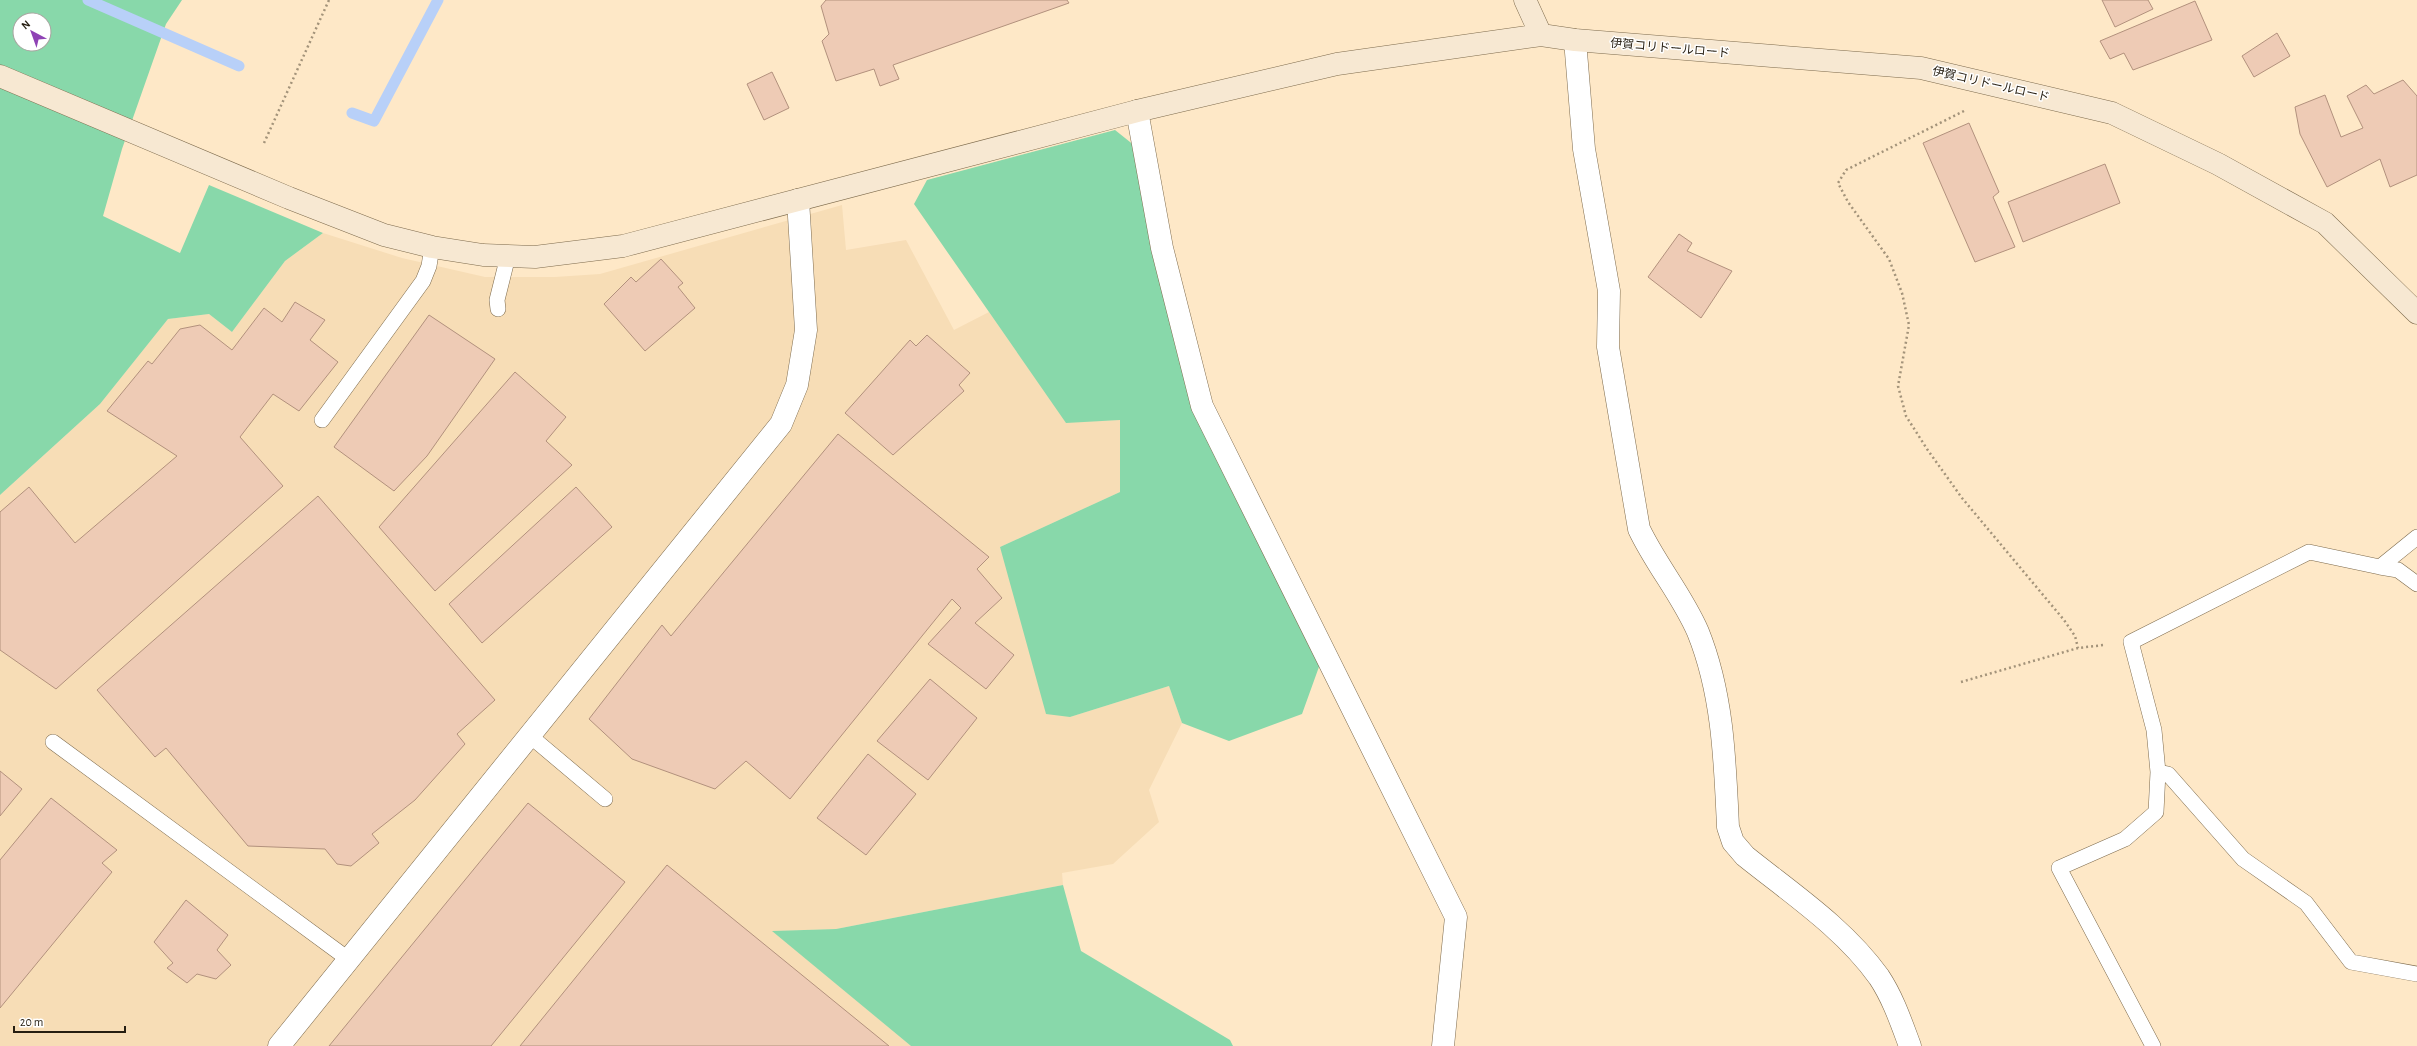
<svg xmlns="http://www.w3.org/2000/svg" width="2417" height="1046" font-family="'Alegreya Sans','Noto Sans JP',sans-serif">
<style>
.built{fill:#f7ddb6}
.green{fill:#88d8aa;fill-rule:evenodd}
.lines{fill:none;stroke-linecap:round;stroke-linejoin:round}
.stream{stroke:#b8d0f8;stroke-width:11}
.building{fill:#eecbb5;stroke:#b2917d}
.lane-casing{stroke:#7e6b4d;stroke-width:16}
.street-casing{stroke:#7e6b4d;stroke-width:23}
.secondary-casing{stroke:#7e6b4d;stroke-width:23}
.path{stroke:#a3937a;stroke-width:2.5;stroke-dasharray:2 3;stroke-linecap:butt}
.lane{stroke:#fff;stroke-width:15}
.street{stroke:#fff;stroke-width:22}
.secondary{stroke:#f7e8d2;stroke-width:22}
.labels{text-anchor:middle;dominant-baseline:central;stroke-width:3;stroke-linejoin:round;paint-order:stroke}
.street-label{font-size:12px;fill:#261e11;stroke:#fff}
</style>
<rect width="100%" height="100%" fill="#fee8c7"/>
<path class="built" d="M842 205 846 250 906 240 954 330 989 312 1066 422 1120 420V492L1000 547 1070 717 1169 686 1182 723 1149 790 1159 822 1113 864 1062 873 1063 885 836 929 773 931 911 1046H0V495L100 404 168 319 209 314 232 332 285 261 323 233 402 258 485 277H555L600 274Z"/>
<path class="green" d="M0 0H182L166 24 122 149 103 216 180 253 209 185 323 233 285 261 232 332 209 314 168 319 100 404 0 495ZM20 20H44V44H20Z
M1115 130 1135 146 1194 408 1320 664 1302 714 1229 741 1182 723 1169 686 1070 717 1046 714 1000 547 1120 492V420L1066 423 914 204 927 180Z
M1063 885 1081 951 1230 1040 1233 1046H911L772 931 836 929Z"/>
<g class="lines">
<path class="stream" d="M88 0 239 66
M352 113 374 121 438 0"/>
</g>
<path class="building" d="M826 0H1067L1069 3 893 65 899 79 880 86 874 69 836 81 822 41 829 34 821 6Z
M2102 0H2148L2153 9 2115 27Z
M2195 1 2212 40 2133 70 2124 53 2110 59 2100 41Z
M2277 33 2290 56 2254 77 2242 56Z
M772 72 789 108 764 120 747 84Z
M2403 80 2417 96V175L2390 187 2380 159 2327 187 2300 134 2295 107 2325 95 2341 137 2363 128 2347 96 2366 85 2374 94Z
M1969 123 1999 192 1993 197 2015 247 1975 262 1923 143Z
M2105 164 2120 203 2023 242 2008 202Z
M1679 234 1692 243 1687 251 1732 271 1701 318 1648 277Z
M661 259 683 283 678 287 695 308 645 351 604 304 631 277 636 282Z
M295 302 325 320 310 340 338 362 299 411 273 394 240 437 283 486 56 689 0 650V512L29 487 75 543 177 456 107 411 148 361 152 364 180 329 200 325 232 350 264 308 282 322Z
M429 315 495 359 427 456 394 491 334 447Z
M927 335 970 373 959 385 964 391 893 455 845 413 910 340 916 346Z
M515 372 566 417 546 441 572 465 435 591 379 527Z
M838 434 989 557 977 569 1002 598 975 623 1014 655 986 689 928 644 961 608 952 599 790 799 746 761 715 789 632 759 589 719 662 625 671 636Z
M576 487 612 527 482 643 449 604Z
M318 496 495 700 457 734 465 744 415 800 372 834 379 843 351 866 337 864 325 849 248 846 166 748 155 757 97 690Z
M930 679 977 718 928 780 877 741Z
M868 754 916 794 866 855 817 818Z
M0 771 22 789 0 816Z
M51 798 117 850 102 863 112 872 0 1008V860Z
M528 803 625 882 491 1046H329Z
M667 865 889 1046H520Z
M186 900 228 935 217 950 231 965 216 979 197 974 187 983 167 968 173 963 154 942Z"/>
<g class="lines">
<defs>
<path id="lane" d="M498 309 497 300 508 256
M322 420 423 281 429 266 432 247
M2380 567 2398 570 2417 584
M529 735 605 799
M53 742 348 959
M2158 772 2168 774 2243 859 2306 903 2351 962 2417 974
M2153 1046 2059 868 2125 839 2156 812 2158 772 2154 730 2131 642 2309 552 2380 567 2417 537"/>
<path id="street" d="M1575 40 1584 149 1609 291 1608 347 1639 529C1656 565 1682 595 1698 632 1723 694 1725 761 1728 827L1733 842 1745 856C1791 893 1844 928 1879 977 1893 998 1901 1022 1910 1046
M1137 111 1162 248 1202 406 1456 917 1443 1046
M279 1046 781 424 797 385 806 330 798 200"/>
<path id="secondary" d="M1525 0 1541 35
M0 76 289 198 384 235 432 247 483 255 535 257 623 246 1137 111 1337 64 1541 35 1575 40 1921 68 2112 113 2218 164 2325 223 2417 313"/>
</defs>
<use href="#lane" class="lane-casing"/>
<use href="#street" class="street-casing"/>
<use href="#secondary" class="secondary-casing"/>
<path class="path" d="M1964 111 1846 170 1838 183 1848 202 1889 259 1902 293 1909 325 1898 386 1906 416 1927 449 1962 498 2064 620 2075 636 2078 648
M264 143 329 0
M1961 682 2078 648 2104 645"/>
<use href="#lane" class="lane"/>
<use href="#street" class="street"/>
<use href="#secondary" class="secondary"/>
</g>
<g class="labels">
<g class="street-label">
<text transform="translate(1670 48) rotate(5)">伊賀コリドールロード</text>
<text transform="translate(1991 84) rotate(13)">伊賀コリドールロード</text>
</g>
</g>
<g transform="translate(32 32) rotate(319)"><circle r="19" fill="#ffffff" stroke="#a8a5a0"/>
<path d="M0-3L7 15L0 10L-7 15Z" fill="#8f43b5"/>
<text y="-6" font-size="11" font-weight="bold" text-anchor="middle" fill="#261e11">N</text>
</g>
<path d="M14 1026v6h111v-6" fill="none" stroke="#261e11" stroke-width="2"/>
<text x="20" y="1026" font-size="12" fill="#261e11" stroke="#ffffff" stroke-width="3" paint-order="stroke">20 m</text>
</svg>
